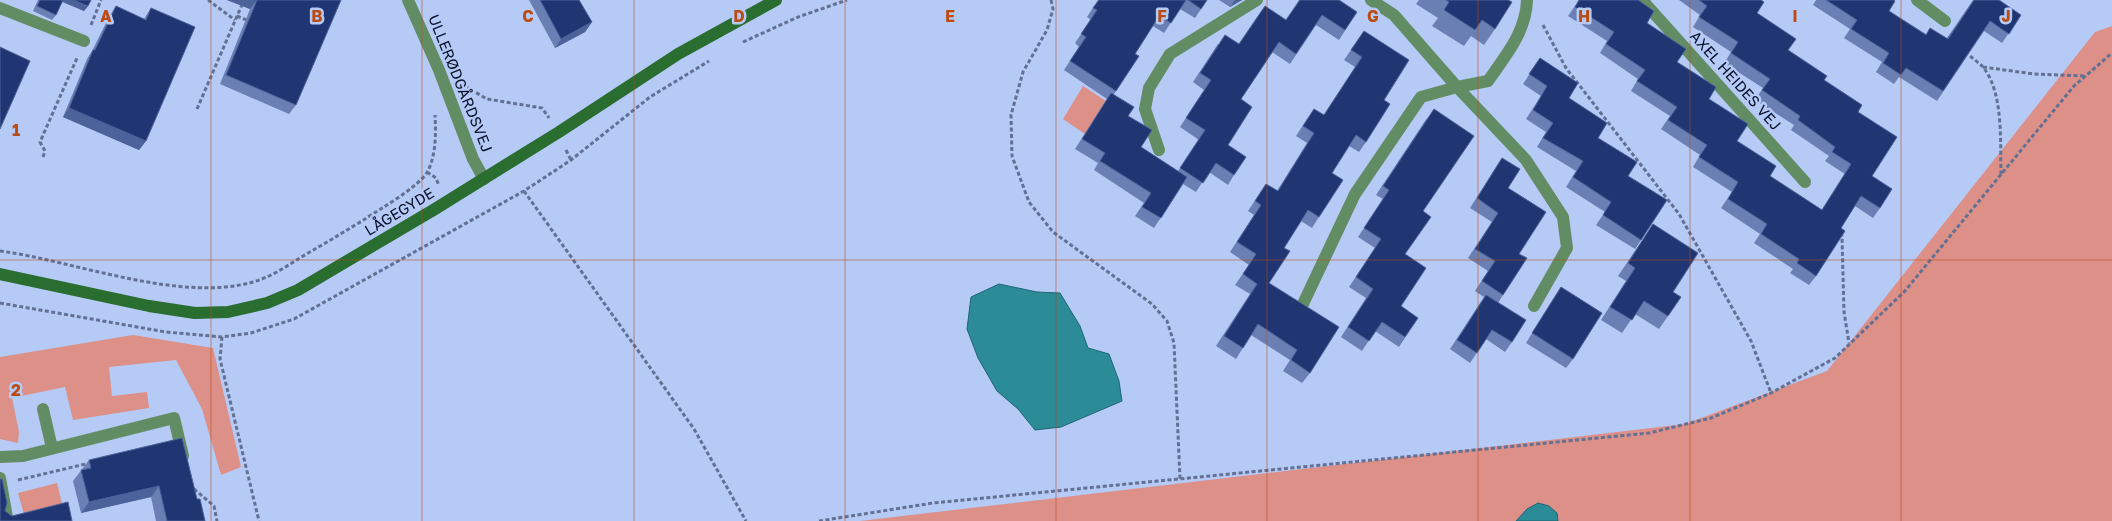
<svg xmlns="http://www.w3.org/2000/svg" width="2112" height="521" font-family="'Golos Text',sans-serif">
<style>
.green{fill:#dd9088}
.water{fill:#2b8b96;stroke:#206676}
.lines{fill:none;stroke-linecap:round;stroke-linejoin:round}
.path{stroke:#617093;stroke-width:3;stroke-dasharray:4 2.5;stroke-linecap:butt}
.lane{stroke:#628d64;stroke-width:12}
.street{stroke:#628d64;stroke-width:12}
.secondary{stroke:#296d31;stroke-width:12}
.wall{fill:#6a80b4}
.shaded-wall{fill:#4c629a}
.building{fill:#1f3673;stroke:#4c629a}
.grid{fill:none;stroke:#bb4b12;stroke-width:1;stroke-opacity:0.55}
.labels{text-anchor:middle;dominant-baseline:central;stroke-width:5;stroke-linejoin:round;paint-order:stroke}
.street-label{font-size:15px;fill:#08112b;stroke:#b6caf6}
.grid-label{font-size:16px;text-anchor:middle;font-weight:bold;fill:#bb4b12;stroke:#b6caf6;stroke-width:5;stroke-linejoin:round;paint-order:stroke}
</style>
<rect width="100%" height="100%" fill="#b6caf6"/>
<path class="green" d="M2112 26V521H860L1685 424 1827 371 2095 32Z
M1083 86 1106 101 1085 134 1063 119Z
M133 335 213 348 241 467 221 475 202 409 176 360 109 367 112 396 147 392 149 408 73 420 65 387 12 398 19 432 18 443 0 439V357Z
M57 483 63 508 25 518 18 493Z"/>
<path class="water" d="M999 284 1037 292 1060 293 1080 326 1088 348 1109 354 1119 381 1122 401 1061 427 1035 430 1018 409 997 391 978 358 967 329 971 297Z
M1538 503 1549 506 1557 513 1558 521H1516L1527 509Z"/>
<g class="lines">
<path class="path" d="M208 0 235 20
M1051 0 1053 9 1047 30 1023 72 1011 115 1012 156 1029 202 1053 232 1152 304 1167 321 1174 343 1180 479
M237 16 249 21
M91 25 101 0
M1543 25 1566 68 1679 214 1751 341 1771 393
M743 42 798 17 847 0
M1965 52C1971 57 1978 62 1983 67 2004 93 2000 143 2001 174
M1983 67 2034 74 2086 76
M465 86 487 99 542 108 549 118
M197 109 244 0
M566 150 571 160
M43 157 45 151 40 142 77 58
M427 172 436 178 439 186
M524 191 694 429 746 521
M1839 234 1842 236 1844 312 1849 343
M0 251C75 261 179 303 253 282 271 277 287 266 303 256 324 244 344 232 365 219 380 209 419 187 428 171 436 154 436 134 435 115
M0 303 166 332 222 337 251 333 294 319 524 191 571 160 650 97 709 61
M222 337 220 359 259 521
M18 480 90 463
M194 489 214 506 217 521
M819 521 933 503 1649 433 1711 418 1771 393 1835 358 1904 292 2074 86 2112 53"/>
<path class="lane" d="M0 8 84 41"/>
<path class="street" d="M408 0 439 70 473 159 484 179
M1371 0 1394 15 1457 87 1488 81C1506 55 1526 32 1527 0
M1642 0 1805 182
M1917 0 1945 21
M1159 150 1145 109 1149 88 1170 54 1257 0
M1302 306 1355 194 1421 97 1457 87 1526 160 1563 217 1567 248 1534 306
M43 409 52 448
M0 457 23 456 174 418 183 456
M0 478 7 517 4 521"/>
<path class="secondary" d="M0 274 149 306 195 313 228 312 267 303 298 290 435 209 559 132 678 54 776 0"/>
</g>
<path class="wall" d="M38 0H91L88 6 84 11 62 2 56 15 52 20 33 11Z
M227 0H341L296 105 289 114 220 84 250 9Z
M529 0H579L592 22 585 32 555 48Z
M1098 0H1207L1195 18 1180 9 1164 33 1153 26 1135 54 1139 56 1114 94 1128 116 1141 147 1178 171 1199 140 1180 127 1204 90 1193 82 1218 44H1239L1286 20 1299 0 1357 12 1339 40 1316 25 1290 64 1272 52 1241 99 1228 145 1234 175 1228 185 1209 172 1196 192 1183 184 1154 228 1135 216 1144 203 1094 170 1098 163 1075 149 1107 99 1064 70 1079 47 1075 43 1091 20 1087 17Z
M1219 0H1242L1230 7Z
M1419 0H1508L1495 29 1484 45 1471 36 1464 46 1432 26 1438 18 1416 4Z
M1579 0H1638L1647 23 1677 62 1709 99 1737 141 1770 176 1822 210 1845 174 1825 161 1829 156 1791 130 1794 125 1755 100 1763 88 1724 63 1731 52 1693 27 1700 15 1679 0H1761L1757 13 1788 50 1824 80 1858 112 1872 176 1880 208 1873 218 1855 206 1841 228 1816 276 1809 285 1790 273 1793 269 1754 243 1760 234 1721 208 1732 192 1693 167 1700 155 1661 129 1670 116 1631 91 1638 79 1600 53 1607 41 1568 16Z
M1816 0H1894L1889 11 1926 34 1947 38 1973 0 2021 15 2002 43 1984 31 1937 101 1899 77 1894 84 1876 72 1882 62 1844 38 1850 29 1813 5Z
M116 6 144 19 151 8 146 141 139 150 63 117 87 59 92 51 110 15Z
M1364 31 1384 100 1366 142 1359 152 1349 146 1332 173 1319 217 1312 228 1301 221 1284 248 1269 283 1310 373 1302 383 1283 371 1290 360 1251 335 1236 359 1216 346 1250 294 1235 285 1249 265 1230 252 1254 215 1248 211 1266 184 1277 191 1307 143 1296 136 1307 119 1314 109 1324 115 1355 67 1344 60Z
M1540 58 1598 138 1628 176 1641 240 1635 249 1596 225 1605 212 1566 187 1576 171 1537 147 1546 132 1526 119 1541 96 1523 84Z
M1427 118 1423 211 1405 254 1401 306 1418 318 1399 347 1375 331 1362 351 1341 337 1366 298 1349 287 1375 248 1358 237 1383 199 1376 195Z
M1502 158 1519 254 1503 295 1498 303 1512 342 1505 352 1486 339 1470 363 1450 349 1484 297 1475 291 1488 271 1468 258 1492 222 1470 208Z
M1653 224 1673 292 1668 316 1659 329 1635 314 1622 333 1601 320 1626 281 1618 276Z
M1561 287 1573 359 1566 368 1526 343Z
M89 460 197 499 205 521H156L151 497 81 513 73 481Z"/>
<path class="shaded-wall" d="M62 0H73L88 6 84 11 61 1Z
M227 0H257L250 9Z
M1235 0H1242L1230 7Z
M592 22 585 32 555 48 561 39Z
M69 108 146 141 139 150 63 117Z
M159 486 151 497 81 513 89 502Z"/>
<path class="building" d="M40 0H63L56 15 37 6Z
M73 0H91L88 6Z
M257 0H341L296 105 226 75Z
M540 0H579L592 22 561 39Z
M1099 0H1186L1171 23 1159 16 1135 54 1139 56 1116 91 1070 61 1086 37 1081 34 1097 10 1093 8Z
M1188 0H1207L1201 9Z
M1300 0H1339L1357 12 1345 30 1322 15 1296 54 1279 42 1241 99 1252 107 1228 145 1246 157 1234 175 1216 163 1203 183 1180 168 1205 130 1186 118 1211 80 1200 73 1225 35 1239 44 1265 6 1286 20Z
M1446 0H1508L1512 2 1495 29 1482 20 1475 30 1444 10 1449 2Z
M1579 0H1638L1654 11 1647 23 1686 49 1677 62 1716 87 1709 99 1748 124 1737 141 1776 166 1770 176 1822 210 1851 164 1832 152 1835 147 1798 120 1800 116 1762 90 1770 79 1731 53 1738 42 1699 17 1707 6 1699 0H1761L1764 2 1757 13 1796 39 1788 50 1827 76 1824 80 1862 105 1858 112 1897 137 1872 176 1892 189 1880 208 1861 196 1841 228 1845 231 1816 276 1797 263 1799 259 1761 234 1767 224 1728 199 1738 182 1699 157 1707 145 1668 120 1677 107 1637 81 1645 70 1606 44 1614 32 1575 7Z
M1826 0H1894L1895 1 1889 11 1926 35 1930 28 1948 39 1974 0H1999L2021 15 2009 34 1990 21 1943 91 1906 68 1901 75 1883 63 1889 53 1851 29 1857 20Z
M116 6 146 20 151 8 195 27 146 141 69 108 93 50H95Z
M1364 31 1409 60 1384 100 1390 104 1366 142 1356 135 1332 173 1343 180 1319 217 1308 210 1284 248 1290 251 1269 283 1339 327 1310 373 1291 360 1297 350 1258 324 1243 348 1224 336 1257 284 1243 274 1256 254 1237 242 1261 205 1255 201 1266 184 1278 191 1314 133 1303 126 1314 109 1324 115 1362 57 1351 50Z
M0 47 30 61 0 129Z
M1540 58 1578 83 1569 98 1607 123 1598 138 1637 162 1628 176 1667 200 1641 240 1603 215 1611 202 1573 177 1583 161 1543 138 1553 123 1533 110 1547 86 1529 74Z
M1111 93 1134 107 1128 116 1152 130 1141 147 1187 177 1161 218 1142 207 1151 193 1100 161 1105 153 1082 139Z
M1434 109 1474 136 1423 211 1431 217 1405 254 1426 268 1401 306 1418 318 1405 337 1382 322 1369 341 1348 327 1373 289 1356 277 1381 239 1364 228 1389 190 1383 186Z
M1502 158 1520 169 1508 188 1546 212 1519 254 1527 258 1503 295 1482 281 1495 261 1475 249 1498 213 1477 198Z
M1653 224 1698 253 1673 292 1681 297 1668 316 1644 301 1632 320 1610 307 1635 268 1628 263Z
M1561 287 1602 313 1573 359 1532 333Z
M1486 295 1526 320 1512 342 1492 330 1477 353 1457 340Z
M182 438 197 499H200L205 521H167L159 486 89 502 81 470 91 468 89 460Z
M0 479H2L7 503 5 511 12 516 68 502 72 521H0Z"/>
<path class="grid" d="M211 0V521M422 0V521M634 0V521M845 0V521M1056 0V521M1267 0V521M1478 0V521M1690 0V521M1901 0V521M0 260H2112"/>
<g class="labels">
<g class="street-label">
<text transform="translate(1736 80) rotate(48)">AXEL HEIDES VEJ</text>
<text transform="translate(461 83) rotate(68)">ULLERØDGÅRDSVEJ</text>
<text transform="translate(399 211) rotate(-31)">LÅGEGYDE</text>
</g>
</g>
<g class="grid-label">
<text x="106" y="22">A</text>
<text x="317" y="22">B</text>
<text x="528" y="22">C</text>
<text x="739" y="22">D</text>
<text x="950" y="22">E</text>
<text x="1162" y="22">F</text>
<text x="1373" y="22">G</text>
<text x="1584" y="22">H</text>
<text x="1795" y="22">I</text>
<text x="2006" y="22">J</text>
<text x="16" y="136">1</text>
<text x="16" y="396">2</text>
</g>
</svg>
